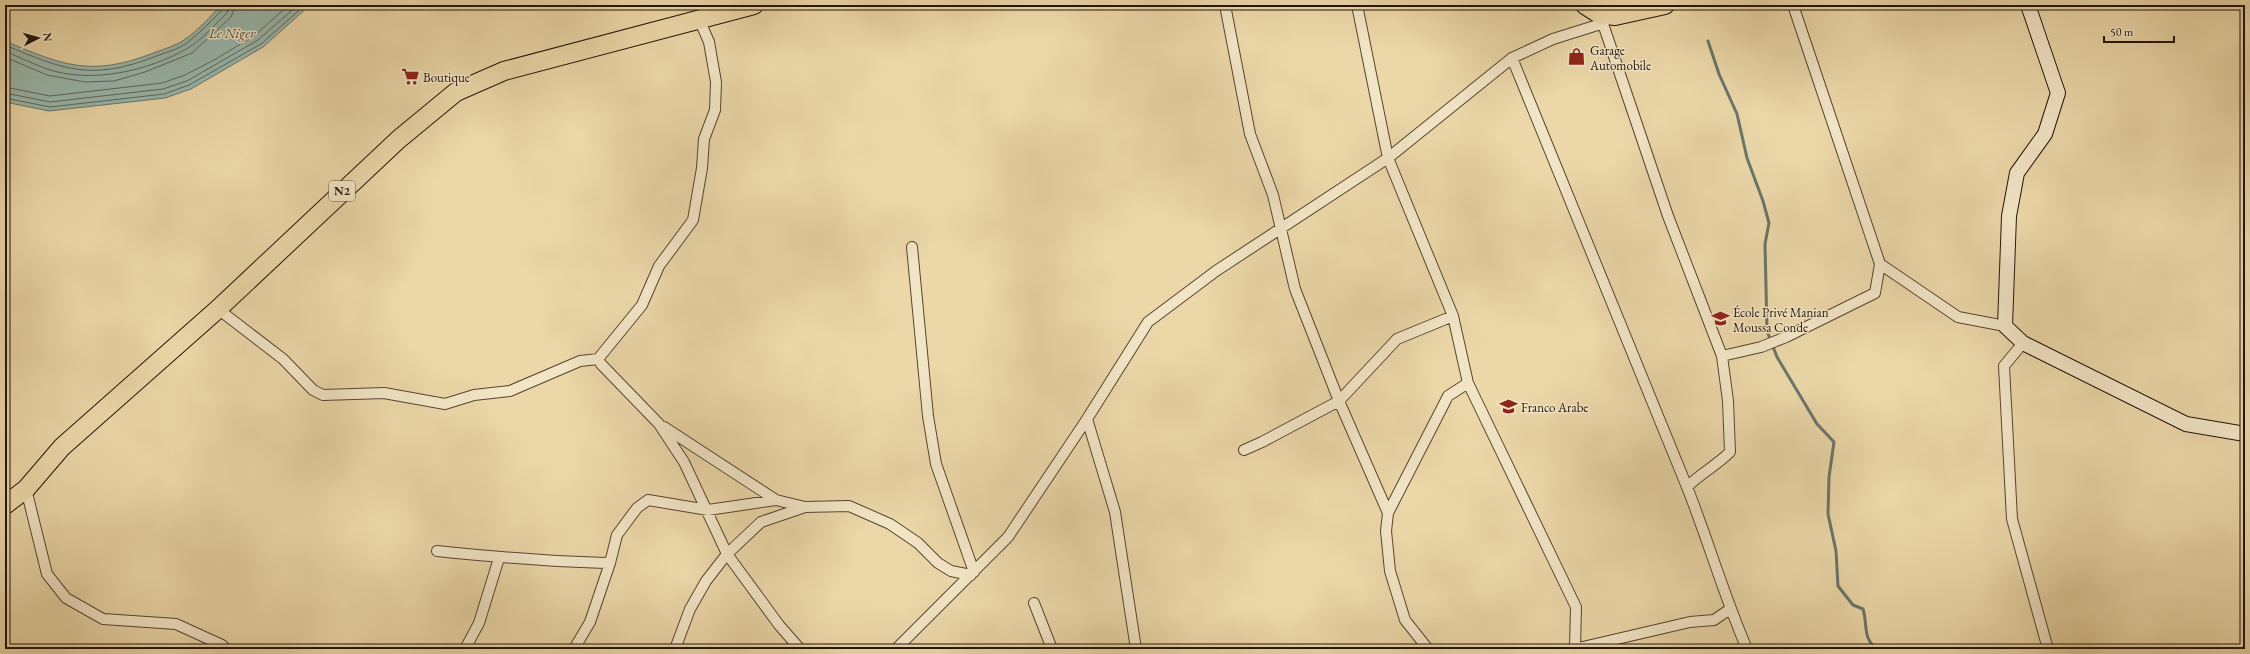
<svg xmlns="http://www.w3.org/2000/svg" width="2250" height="654" font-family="'EB Garamond',serif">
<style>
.water{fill:#99b8ad;stroke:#6a766b}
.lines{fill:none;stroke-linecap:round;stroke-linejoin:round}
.shore{stroke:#5e665b;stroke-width:1}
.stream{stroke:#6a766b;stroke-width:3}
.street-casing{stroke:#554531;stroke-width:12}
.secondary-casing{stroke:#231409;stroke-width:16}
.highway-casing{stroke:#231409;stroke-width:20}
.street{stroke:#f2e5c6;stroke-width:10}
.secondary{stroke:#f2e5c6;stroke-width:14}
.highway{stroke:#ebd7a8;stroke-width:18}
.labels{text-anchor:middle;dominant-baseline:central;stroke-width:3;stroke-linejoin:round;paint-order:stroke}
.shield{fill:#f2e5c6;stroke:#615342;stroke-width:1}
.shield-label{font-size:12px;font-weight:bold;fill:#231409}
.poi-label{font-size:13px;fill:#231409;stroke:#f2e5c6;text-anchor:start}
.water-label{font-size:14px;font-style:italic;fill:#4c4d42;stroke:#f2e5c6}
</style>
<rect width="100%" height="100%" fill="#ebd7a8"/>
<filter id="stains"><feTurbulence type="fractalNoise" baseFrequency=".005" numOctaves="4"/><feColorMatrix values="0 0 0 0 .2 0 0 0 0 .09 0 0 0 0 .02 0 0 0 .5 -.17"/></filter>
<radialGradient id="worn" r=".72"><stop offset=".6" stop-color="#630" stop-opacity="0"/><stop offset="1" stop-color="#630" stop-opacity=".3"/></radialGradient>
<path class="water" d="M222 5H310L263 47 191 89 165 98 49 111 5 102V41C62 65 90 77 151 54 161 50 175 46 184 40 198 31 210 16 222 5Z"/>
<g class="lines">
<path class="shore" d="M5 45C64 70 91 81 154 57 164 53 179 49 187 43 200 33 212 20 223 9L224 5
M5 51C19 57 33 64 47 69 91 84 149 71 188 48 202 40 215 24 227 13L230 5
M5 57 47 75 85 82 114 81 145 72 192 53 231 17 236 5
M5 87 50 96 162 83 185 75 216 59 255 35 289 5
M5 93 50 102 163 89 187 81 258 40 298 5
M5 98 50 107 164 94 189 85 261 44 305 5"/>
<path class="stream" d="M1708 41 1719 74 1737 114 1747 158 1763 201 1769 223 1765 244 1767 331 1777 357 1817 424 1834 442 1829 477 1828 514 1836 551 1838 586 1853 605 1863 609C1868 625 1862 640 1878 649"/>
<defs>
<path id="street" d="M1225 5 1250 134 1273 195 1295 289 1339 401 1388 513 1386 531 1390 571 1405 620 1428 649
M1357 5 1388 158 1453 316 1468 383 1576 607 1575 647
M1601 18 1668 216 1722 356 1728 401 1730 452C1716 466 1701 473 1687 487
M1512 58 1687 487C1708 540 1724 596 1747 649
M912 247 928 416 936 464 974 572
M1880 264 1958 317 2005 326
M218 309 283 359 313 390 323 395 384 393 445 404 474 395 510 391 580 361 598 359 601 364 659 424 684 462 727 554 779 625 800 649
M2023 343 2004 366 2012 519 2048 649
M1722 356 1761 347 1786 337 1875 293 1880 264 1793 5
M598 359 642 305 659 266 693 220 702 168 704 139 715 110 716 82 709 42 699 19
M1087 419 1115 512 1136 649
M664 427 776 500
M1244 450 1262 442 1339 401 1397 339 1453 316
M26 489 47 574 66 598 103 619 176 624 222 645 226 649
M1388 513 1448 396 1468 383
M437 551C495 557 552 562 610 563
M1034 603 1052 649
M465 649 479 623 499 558
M574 649 590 622 610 563 617 535 637 508 648 500 708 510 776 500 805 507
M675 649 690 609 706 581 727 554 761 522 805 507 849 506 890 524 918 543 938 563 951 571 971 575
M896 649 1008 537 1087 419 1148 322 1216 271 1388 158 1512 58 1553 39 1604 23
M1574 649 1690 622 1714 620 1730 609"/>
<path id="secondary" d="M2028 5 2058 93 2045 134 2017 173 2009 216 2005 326 2023 343 2186 424 2245 434"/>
<path id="highway" d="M1585 5 1599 14 1615 16 1665 5
M5 505 26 489 62 447 218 309 399 139 456 92 504 71 754 5"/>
</defs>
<use href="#street" class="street-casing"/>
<use href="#secondary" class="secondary-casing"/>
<use href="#highway" class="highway-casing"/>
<use href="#street" class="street"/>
<use href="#secondary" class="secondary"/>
<use href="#highway" class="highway"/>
</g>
<defs>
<symbol id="shop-bare" viewBox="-9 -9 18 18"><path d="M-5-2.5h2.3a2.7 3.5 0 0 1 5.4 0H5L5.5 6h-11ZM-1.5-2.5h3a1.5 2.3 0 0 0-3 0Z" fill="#8f2418" stroke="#f2e5c6" stroke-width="2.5" paint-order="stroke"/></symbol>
<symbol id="supermarket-bare" viewBox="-9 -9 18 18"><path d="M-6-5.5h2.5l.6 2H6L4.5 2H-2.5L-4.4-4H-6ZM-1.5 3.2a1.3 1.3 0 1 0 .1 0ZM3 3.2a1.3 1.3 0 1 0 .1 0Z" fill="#8f2418" stroke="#f2e5c6" stroke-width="2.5" paint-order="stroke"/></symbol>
<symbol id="school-bare" viewBox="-9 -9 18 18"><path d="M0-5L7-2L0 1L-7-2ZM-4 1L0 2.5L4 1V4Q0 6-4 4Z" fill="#8f2418" stroke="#f2e5c6" stroke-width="2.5" paint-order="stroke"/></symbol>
</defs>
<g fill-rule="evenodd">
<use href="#shop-bare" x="1564" y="44" width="25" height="25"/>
<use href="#supermarket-bare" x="398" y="64" width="25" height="25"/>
<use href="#school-bare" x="1708" y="306" width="25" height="25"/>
<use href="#school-bare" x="1496" y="394" width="25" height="25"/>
</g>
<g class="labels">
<rect class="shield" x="329" y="181" width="26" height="20" rx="3"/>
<g class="shield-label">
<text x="342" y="191">N2</text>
</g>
<g class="poi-label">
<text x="1590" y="50">Garage<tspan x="1590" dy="15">Automobile</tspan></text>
<text x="423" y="77">Boutique</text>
<text x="1733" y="312">École Privé Manian<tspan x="1733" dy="15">Moussa Conde</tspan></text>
<text x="1521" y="407">Franco Arabe</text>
</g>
<g class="water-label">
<text x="232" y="33">Le Niger</text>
</g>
</g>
<rect width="2250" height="654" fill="none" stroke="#ebd7a8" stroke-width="20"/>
<rect x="6" y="6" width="2238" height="642" fill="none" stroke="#231409" stroke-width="2"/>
<rect x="10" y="10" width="2230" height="634" fill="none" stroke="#231409"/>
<g transform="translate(38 38) rotate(84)" stroke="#f2e5c6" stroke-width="3" paint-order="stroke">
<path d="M0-3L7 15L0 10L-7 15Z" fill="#231409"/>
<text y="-6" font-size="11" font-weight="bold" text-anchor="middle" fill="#231409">N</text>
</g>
<path d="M2104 36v6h70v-6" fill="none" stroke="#231409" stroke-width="2"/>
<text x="2110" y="36" font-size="12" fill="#231409" stroke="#f2e5c6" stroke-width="3" paint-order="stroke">50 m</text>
<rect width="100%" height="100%" filter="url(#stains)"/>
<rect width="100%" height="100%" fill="url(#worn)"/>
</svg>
